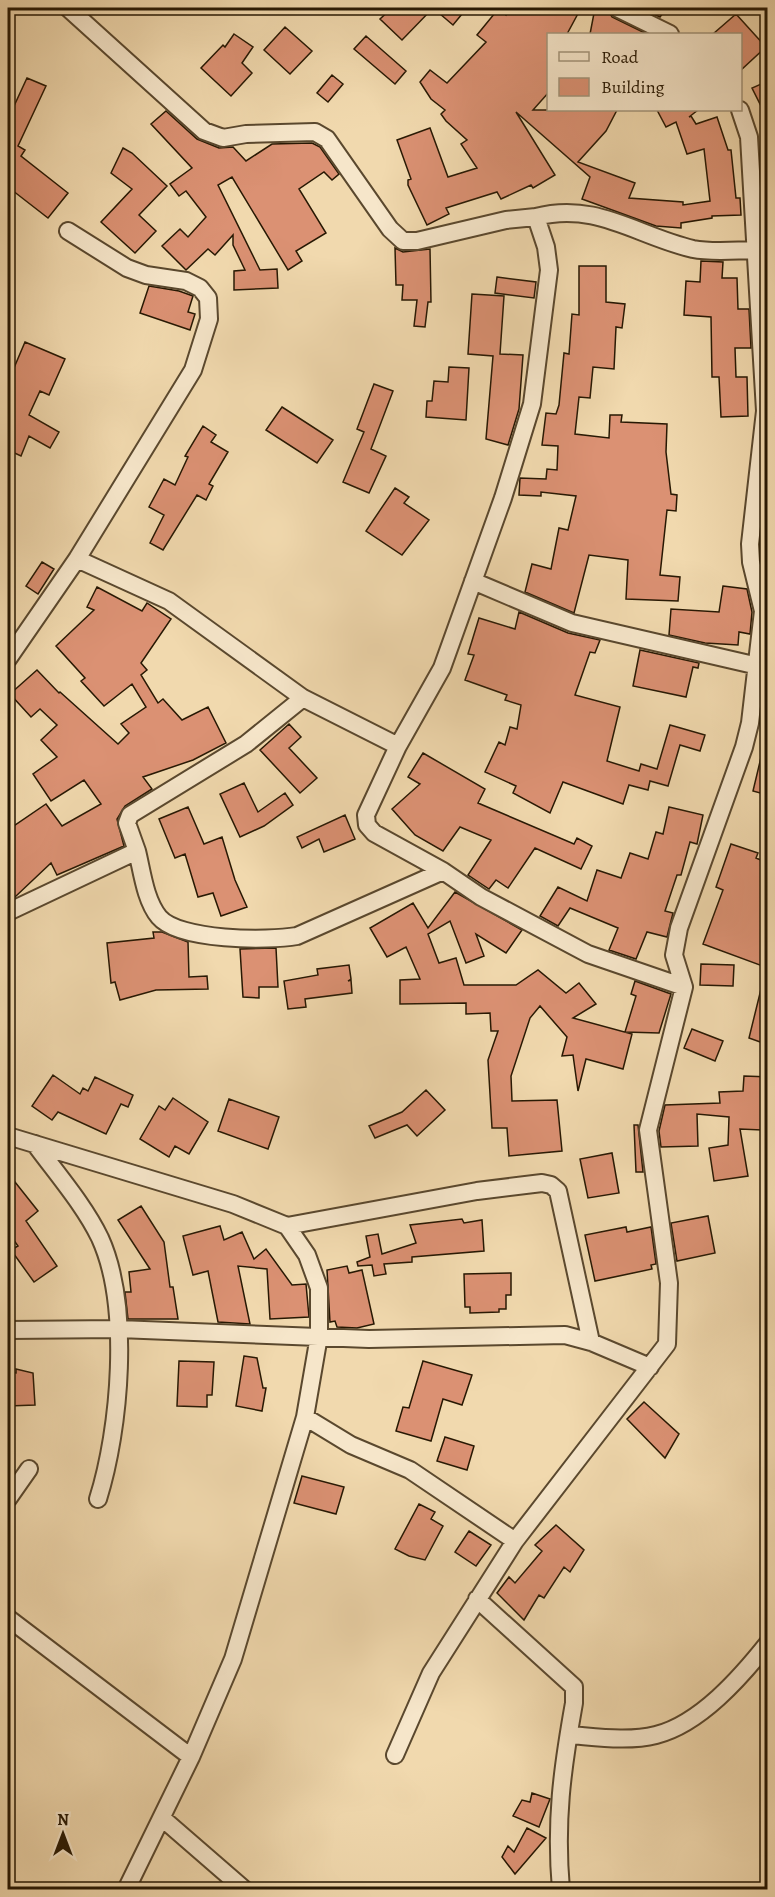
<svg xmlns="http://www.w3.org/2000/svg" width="775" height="1897" font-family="Alegreya,serif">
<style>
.building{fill:#db9173;stroke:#271803;stroke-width:1.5}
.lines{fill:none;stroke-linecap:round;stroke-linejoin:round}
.street-casing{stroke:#5a482e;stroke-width:20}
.street{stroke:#f6e6ca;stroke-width:16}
</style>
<rect width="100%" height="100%" fill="#f1d9ae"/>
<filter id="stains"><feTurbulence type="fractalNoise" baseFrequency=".00333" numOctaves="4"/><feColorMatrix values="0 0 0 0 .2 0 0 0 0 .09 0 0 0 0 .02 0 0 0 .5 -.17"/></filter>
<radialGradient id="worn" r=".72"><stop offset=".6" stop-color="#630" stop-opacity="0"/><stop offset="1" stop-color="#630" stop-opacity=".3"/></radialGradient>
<path class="building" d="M392 8H455L462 14 453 25 433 8 402 40 380 19Z
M499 8 506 15 510 8H581L567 34H549V92L533 110H617L606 131 578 162 635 183 629 198 683 202V205L710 201 704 149 687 154 676 122 666 127 657 110H698L689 117 691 116 696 124 717 117 728 150H731L736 198H740L741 215 712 216V218L681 223V228L656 226 582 199 590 177 516 112 555 175 533 188 531 185 501 199 497 192 446 208 449 214 427 225 408 185V180L411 179 397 140 430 128 448 177 477 168 461 144 467 140 446 121 441 114 445 110 431 99 420 82 430 70 447 83 486 42 477 35Z
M595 8H607L612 17 647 34H590Z
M640 8H654L663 13 660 17Z
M736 14 766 47 741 70V34H713Z
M285 27 312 51 290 74 264 50Z
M234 34 253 47 242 63 252 73 231 96 201 68 223 45 225 47Z
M366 36 406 71 395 84 354 49Z
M332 75 343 84 328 102 317 93Z
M27 78 46 86 18 146 25 150 21 156 68 193 48 218 8 187V119Z
M768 81V120L752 88Z
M166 111 197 139 219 148 233 147 246 161 272 144 312 143 320 147 339 174 332 180 324 172 299 189 326 233 296 251 302 261 288 270 232 177 218 185 260 270 277 269 278 288 234 290V271L245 270 233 245V235L215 255 208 249 186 270 162 246 180 229 188 237 206 217 186 191 179 196 170 184 192 168 151 124Z
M123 148 132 153 167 186 139 215 156 231 135 253 101 222 132 189 111 173Z
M395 248 403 252 430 249 431 302H428L425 327 414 326 417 300H402L403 285H396Z
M701 261 723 262 722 278H737L738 309H749L751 348H735L736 377H747L748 416 721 417 719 377H712L711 317 684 315 686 281 700 282Z
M579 266H606V302L625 304 622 328 616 327 614 369 593 367 590 398 579 397 575 434 609 438 610 415H622L621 422 667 424 666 452 671 494 677 495 676 511 667 510 660 575 680 577 678 601 626 599 628 560 589 555 574 613 525 592 532 564 551 569 559 528 568 530 576 496 541 492V496L519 495 520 478 546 479 547 469 557 470 558 446 542 445 546 413 556 414 559 405 564 353 569 354 572 314 579 315Z
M497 277 536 282 534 298 495 293Z
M149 286 179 291 193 296 188 312 195 314 190 330 140 313Z
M472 294 504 296 500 354 523 355 519 409 508 445 486 439 493 356 468 354Z
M25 342 65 359 49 395 40 391 29 415 59 432 50 448 29 436 21 456 8 450V414L11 405 8 403V382Z
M449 367 469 368 466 420 426 417 427 401H432L434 381 448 382Z
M374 384 393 391 371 449 386 456 369 493 343 482 364 432 357 429Z
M282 407 333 440 317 463 266 430Z
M203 426 216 435 211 442 228 452 209 484 213 486 206 500 197 495 163 550 150 543 164 515 149 507 164 479 175 485 188 457 185 456Z
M395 488 409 497 404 503 429 520 402 555 366 531Z
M42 562 54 569 38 594 26 586Z
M723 586 747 589 752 612 750 634 739 632 738 645 705 643 669 635 671 609 719 612Z
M97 587 142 611 147 603 171 619 141 663 147 670 141 675 158 703 163 699 182 720 208 707 226 743 193 760 143 777 152 789 125 806 117 819 124 846 57 875 51 863 15 897 8 901V830L46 804 62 826 101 804 84 780 51 801 33 774 57 757 41 740 57 725 40 709 31 717 10 694 37 670 59 693 60 692 118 744 129 733 121 724 146 707 132 684 104 706 81 681 85 678 56 646 94 610 87 607Z
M519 612 568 633 600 640 595 653 590 652 575 695 620 707 607 761 639 771 641 764 657 769 670 725 705 735 700 751 680 745 668 786 650 781 648 790 629 785 623 804 563 782 550 813 513 793 516 786 485 772 499 742 505 745 510 727 517 729 521 705 505 700 507 695 465 680 474 655 468 654 479 618 515 629Z
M640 650 699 663 698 668 693 667 686 697 633 686Z
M289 724 301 737 289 748 317 778 300 793 260 750Z
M763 749 768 750V795L753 791Z
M423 753 485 789 478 803 574 844 577 838 592 846 581 869 535 848 508 888 496 880 489 889 468 875 491 840 460 827 443 851 415 835 392 809 420 784 408 777Z
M244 783 258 812 285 793 293 805 264 826 240 837 220 794Z
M188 807 204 844 222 837 235 880 247 907 221 916 213 893 198 897 185 854 175 858 159 819Z
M669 807 703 815 697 844 690 842 681 875H677L665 911 673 913 667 937 647 932 636 959 609 950 618 928 570 908 558 926 540 916 558 887 587 901 597 870 621 878 630 853 648 859 656 832 663 834Z
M345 815 355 839 324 852 319 839 302 848 297 837Z
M731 844 758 853 756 858 768 863V968L703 944 723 890 716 887Z
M455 892 522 930 506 953 476 934 484 956 466 963 450 921 428 934 439 963 456 958 464 985H516L538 970 566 993 579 983 596 1004 573 1018 632 1034 623 1069 586 1059 578 1091 573 1055 562 1056 567 1037 540 1006 530 1018 511 1076 512 1101 557 1100 562 1151 509 1156 507 1128H492L488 1060 498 1031H491L490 1013 466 1014V1003L400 1004V980L420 979 406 947 387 957 370 928 413 903 428 928Z
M153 932H162L188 942 189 977 207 976 208 989 156 990 120 1000 115 982 111 983 107 943 154 938Z
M276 948 278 987H259V998L243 997 240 949Z
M701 964 734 965 733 986 700 985Z
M349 965 351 979 348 981 351 980 352 993 305 999 306 1007 288 1009 284 981 318 975 317 969Z
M635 981 671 994 659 1033 625 1032 636 996 631 994Z
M763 981 768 982V1022L763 1043 749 1038Z
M692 1029 723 1041 715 1061 684 1048Z
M53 1075 80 1094 83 1088 88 1091 95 1077 133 1095 128 1107 121 1104 106 1134 58 1112 52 1120 32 1106Z
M744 1076 768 1077V1104H763L762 1130 740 1129 748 1176 714 1181 709 1148 728 1145 729 1117 697 1114 698 1146 661 1147 659 1131 665 1105 720 1103 719 1092 743 1091Z
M426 1090 445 1110 417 1136 407 1125 375 1138 369 1126 402 1112Z
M173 1098 208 1122 189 1154 175 1146 169 1157 140 1139 159 1106 165 1110Z
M229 1099 279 1117 268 1149 218 1131Z
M634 1125H638L643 1172H636Z
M612 1153 619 1193 588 1198 580 1159Z
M15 1182 38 1211 26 1221 57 1266 34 1282 11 1250 18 1246 8 1232V1188Z
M141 1206 164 1242 170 1287H173L178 1319H128L125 1292H131L129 1272 150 1269 118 1220Z
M708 1216 715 1253 677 1261 671 1223Z
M462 1219 464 1223 482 1220 484 1251 412 1257V1262L384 1264 386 1274 374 1276 372 1265 358 1266 357 1262 370 1257 366 1236 378 1234 382 1254 416 1243 410 1225Z
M220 1226 224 1240 242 1232 254 1259 266 1249 292 1285 306 1284 309 1317 270 1319 267 1269 238 1266 250 1324 218 1322 208 1271 193 1275 183 1236Z
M626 1227 627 1232 651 1227 656 1264 651 1265 652 1269 595 1281 585 1235Z
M347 1266 349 1273 362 1270 374 1324 357 1328 337 1327 335 1321 330 1322 327 1270Z
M511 1273V1295H506V1309H499V1312L470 1313V1307H465L464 1274Z
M244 1356 257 1358 263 1388H266L262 1411 236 1406Z
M179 1361 214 1362 212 1395H207V1407L177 1406Z
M423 1361 472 1375 462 1405 443 1399 431 1441 396 1431 403 1407 409 1408Z
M16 1369 33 1373 35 1405 8 1406V1372L16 1373Z
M644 1402 679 1434 665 1458 627 1419Z
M445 1437 474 1446 467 1470 437 1461Z
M302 1476 344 1487 336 1514 294 1503Z
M419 1504 435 1512 431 1519 443 1526 425 1560 409 1556 395 1549Z
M556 1525 584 1550 570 1572 564 1567 544 1598 539 1595 524 1620 497 1593 509 1577 515 1583 542 1551 535 1545Z
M469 1531 491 1545 476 1566 455 1552Z
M532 1793 550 1799 539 1827 513 1816 522 1800 530 1802Z
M527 1828 546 1838 515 1874 502 1857 508 1846 514 1852Z"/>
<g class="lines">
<defs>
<path id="street" d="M68 8 204 131 223 138 246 134 315 132 327 139 390 229 403 241H417L506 220 536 217 546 247 549 270 532 404 503 498 442 668 398 746 366 815 367 825 374 833 443 871 481 897 588 954 684 987
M617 8 670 34
M536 217C596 201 637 236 693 249 713 253 737 250 758 250
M77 559 169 601 303 698 398 746
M473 581 572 623 758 666
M8 659 77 559 193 370 209 319 208 298 200 288 186 281 146 275 127 268 68 231
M137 851C142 871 145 900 159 917 179 941 268 941 297 936L443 871
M8 912 137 851 127 823 130 815 246 744 303 698
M8 1136 233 1204 287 1226 307 1255 319 1288V1336L305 1417 233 1659 191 1757 126 1890
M35 1144C57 1174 84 1205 100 1238 131 1306 120 1429 98 1499
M287 1226 477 1191 542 1183 551 1185 558 1191 591 1342
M8 1330 119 1329 369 1339 565 1335 591 1342 650 1367
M305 1417 351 1445 410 1470 515 1541
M8 1499 29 1469
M477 1599 574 1687V1703C562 1770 555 1822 561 1890
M8 1618 191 1757
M569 1735C596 1737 628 1742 656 1735 700 1724 741 1677 768 1643
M395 1755 431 1673 515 1541 667 1344 669 1283 648 1130 684 987 674 955 679 928 744 747 750 723 763 611 751 562 750 544 765 411 749 137 740 110
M162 1818 245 1890"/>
</defs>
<use href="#street" class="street-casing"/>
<use href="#street" class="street"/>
</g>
<rect width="775" height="1897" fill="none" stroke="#f1d9ae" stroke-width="30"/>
<rect x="9" y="9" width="757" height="1879" fill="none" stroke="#271803" stroke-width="3"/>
<rect x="15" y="15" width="745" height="1867" fill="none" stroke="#271803" stroke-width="1.5"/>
<rect x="547" y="33" width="195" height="78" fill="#f6e6ca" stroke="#a3947a" stroke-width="1.5"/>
<rect x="559" y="52" width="30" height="9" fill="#f6e6ca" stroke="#a3947a" stroke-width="1.5"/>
<text x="601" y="63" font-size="18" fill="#271803">Road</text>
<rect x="559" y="78" width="30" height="18" fill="#db9173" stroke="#a3947a" stroke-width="1.5"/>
<text x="601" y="93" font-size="18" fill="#271803">Building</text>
<g transform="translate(63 1834)" stroke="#f6e6ca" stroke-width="4.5" paint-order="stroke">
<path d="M0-4.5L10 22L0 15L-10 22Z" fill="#271803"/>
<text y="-9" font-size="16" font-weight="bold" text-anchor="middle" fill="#271803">N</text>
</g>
<rect width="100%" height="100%" filter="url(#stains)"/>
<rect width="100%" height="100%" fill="url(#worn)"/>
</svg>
